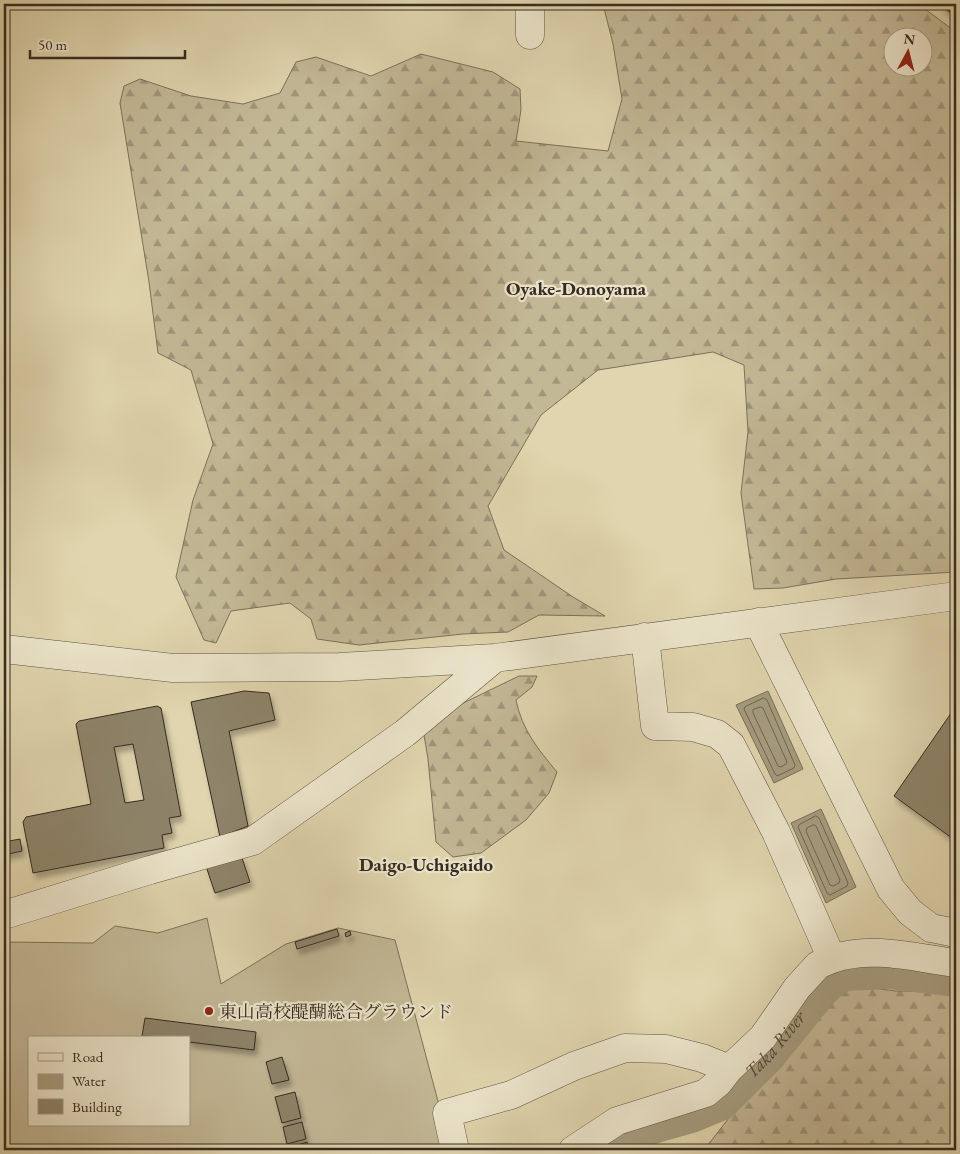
<svg xmlns="http://www.w3.org/2000/svg" width="960" height="1154" font-family="'EB Garamond','Noto Serif JP',serif">
<style>
.forest{fill:url(#forest-firs);stroke:#7c725c;fill-rule:evenodd}
.pitch{fill:#c3b896;stroke:#7c725c;fill-rule:evenodd}
.water{fill:#a69c7f;stroke:#796f5a}
.lines{fill:none;stroke-linecap:round;stroke-linejoin:round}
.shore{stroke:#6e6451;stroke-width:1}
.river{stroke:#a69c7f;stroke-width:38}
.building{fill:#8e846b;stroke:#362c23;fill-rule:evenodd;filter:url(#shadow)}
.minor-casing{stroke:#605646;stroke-width:29}
.minor{stroke:#ebe4ca;stroke-width:28}
.poi-dot{fill:#8f2418;stroke:#ebe4ca;stroke-width:2}
.labels{text-anchor:middle;dominant-baseline:central;stroke-width:4.5;stroke-linejoin:round;paint-order:stroke}
.poi-label{font-size:18px;fill:#362c23;stroke:#ebe4ca;text-anchor:start}
.neighbourhood-label{font-size:19px;font-weight:bold;fill:#362c23;stroke:#ebe4ca}
.water-label{font-size:19px;font-style:italic;fill:#52483a;stroke:#ebe4ca}
</style>
<defs>
<pattern id="forest-firs" width="22" height="20" patternUnits="userSpaceOnUse" patternTransform="scale(1.25)"><rect width="22" height="20" fill="#c3b896"/><path d="M5 1l3.5 6h-7zM16 11l3.5 6h-7z" fill="#9f967a"/></pattern>
<filter id="shadow"><feDropShadow dx="3" dy="5.5" stdDeviation="2.5" flood-color="#0004"/></filter>
</defs>
<rect width="100%" height="100%" fill="#e0d5ae"/>
<filter id="stains"><feTurbulence type="fractalNoise" baseFrequency=".004" numOctaves="4"/><feColorMatrix values="0 0 0 0 .2 0 0 0 0 .09 0 0 0 0 .02 0 0 0 .5 -.17"/></filter>
<radialGradient id="worn" r=".72"><stop offset=".6" stop-color="#630" stop-opacity="0"/><stop offset="1" stop-color="#630" stop-opacity=".3"/></radialGradient>
<path class="forest" d="M603 4H918L956 32V572L836 579 783 588 754 589 741 493 748 432 744 365 713 352 598 370 541 415 488 506 504 550 573 597 605 616 539 615 508 632 463 634 359 645 317 639 311 619 290 603 231 611 216 643 204 640 176 577 193 500 213 444 191 370 158 353 149 282 120 103 124 86 140 79 191 96 243 104 280 93 296 62 316 57 371 76 421 54 493 72 520 89 521 110 516 141 608 151 622 99 613 44ZM892 38H922V68H892Z
M519 676H537L532 687 516 700C522 730 538 749 557 772L549 793 526 820 481 853 453 857 436 842 428 759 422 723Z
M951 974H956V1150H704L753 1087 847 985 896 991H937Z"/>
<path class="pitch" d="M207 918 221 984 286 944 338 928 395 940 451 1150H4V942L93 943 115 926 158 933ZM29 1038H189V1125H29Z"/>
<path class="water" d="M768 691 803 769 774 783 736 705Z
M821 809 856 887 826 903 791 823Z"/>
<g class="lines">
<path class="shore" d="M764 698 767 700 795 765 794 768 777 776 775 774 744 709 745 707Z
M761 707 763 708 787 762 786 764 781 767 778 766 753 713V710Z
M816 816 819 818 848 883 847 886 830 895 827 893 798 827 799 825Z
M814 825 816 826 840 880 839 883 833 886 830 885 806 831 807 828Z"/>
<path class="river" id="s1" d="M595 1150 620 1136 659 1123 691 1114 720 1102 767 1055 818 992 830 980 844 972 888 970 956 978"/>
</g>
<path class="building" d="M941 4H956V17L940 5Z
M244 691 269 693 275 720 229 731 248 826 220 837 191 702Z
M157 706 161 708 181 816 169 818 172 833 162 835 164 848 33 873 23 822 26 817 91 804 76 724 79 721ZM133 744 144 800 125 803 114 747Z
M956 706V841L894 796Z
M20 839 22 851 4 855V842Z
M241 855 250 882 215 893 206 866Z
M337 929 339 936 297 949 295 942Z
M350 931 351 935 346 937 345 933Z
M145 1018 256 1032 254 1050 189 1042V1038L142 1036Z
M282 1057 289 1080 272 1084 266 1062Z
M295 1092 301 1118 282 1123 275 1097Z
M302 1122 306 1139 287 1144 283 1127Z
M307 1142 309 1150H289L288 1148Z"/>
<g class="lines">
<defs>
<path id="minor" d="M530 35V4
M758 622 891 889 910 912 931 928 956 933
M645 637 655 726 693 727 717 734 731 745 776 832 832 959C872 945 916 958 956 963
M4 649 173 668 340 667 495 658 956 596
M4 915 150 870 253 841 405 733 495 658
M455 1150 447 1113 511 1095 574 1066 625 1048 666 1049 702 1058 729 1069
M573 1150 617 1121 706 1093 719 1082 729 1069 763 1037 797 988 818 965 832 959"/>
</defs>
<use href="#minor" class="minor-casing"/>
<use href="#minor" class="minor"/>
</g>
<circle class="poi-dot" cx="209" cy="1011" r="5"/>
<g class="labels">
<g class="poi-label">
<text x="219" y="1011">東山高校醍醐総合グラウンド</text>
</g>
<g class="neighbourhood-label">
<text x="576" y="288">Oyake-Donoyama</text>
<text x="426" y="864">Daigo-Uchigaido</text>
</g>
<g class="water-label">
<text stroke="none"><textPath href="#s1" startOffset="214">Taka River</textPath></text>
</g>
</g>
<rect width="960" height="1154" fill="none" stroke="#e0d5ae" stroke-width="20"/>
<rect x="5" y="5" width="950" height="1144" fill="none" stroke="#362c23" stroke-width="2.5"/>
<rect x="10" y="10" width="940" height="1134" fill="none" stroke="#362c23"/>
<rect x="28" y="1036" width="162" height="90" fill="#ebe4ca" stroke="#a39a87"/>
<rect x="38" y="1053" width="25" height="8" fill="#ebe4ca" stroke="#a39a87"/>
<text x="72" y="1062" font-size="15" fill="#362c23">Road</text>
<rect x="38" y="1074" width="25" height="15" fill="#a69c7f" stroke="#a39a87"/>
<text x="72" y="1086" font-size="15" fill="#362c23">Water</text>
<rect x="38" y="1099" width="25" height="15" fill="#8e846b" stroke="#a39a87"/>
<text x="72" y="1112" font-size="15" fill="#362c23">Building</text>
<g transform="translate(908 52) rotate(7)"><circle r="24" fill="#ebe4ca" stroke="#a39a87"/>
<path d="M0-4L9 19L0 12L-9 19Z" fill="#8f2418"/>
<text y="-8" font-size="14" font-weight="bold" text-anchor="middle" fill="#362c23">N</text>
</g>
<path d="M30 50v8h155v-8" fill="none" stroke="#362c23" stroke-width="2.5"/>
<text x="38" y="50" font-size="15" fill="#362c23" stroke="#ebe4ca" stroke-width="4" paint-order="stroke">50 m</text>
<rect width="100%" height="100%" filter="url(#stains)"/>
<rect width="100%" height="100%" fill="url(#worn)"/>
</svg>
